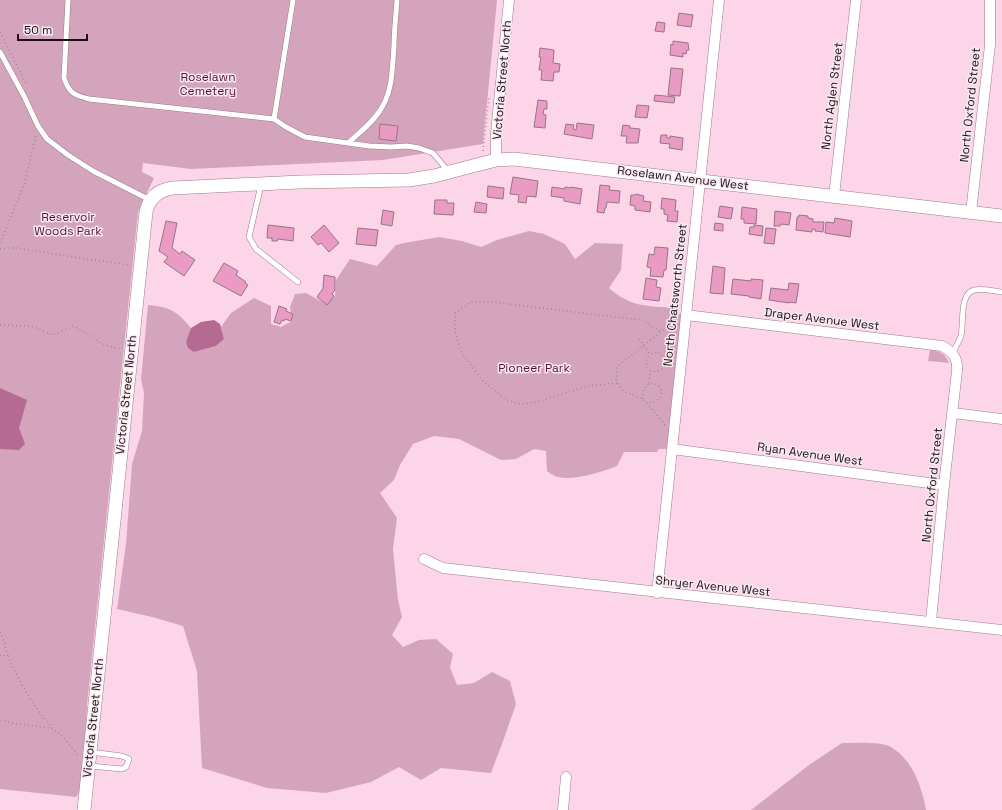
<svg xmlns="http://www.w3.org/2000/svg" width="1002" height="810" font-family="'Space Grotesk',sans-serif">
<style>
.green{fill:#d4a4bc}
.water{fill:#b46a91}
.building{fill:#ea9bc3;stroke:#977485}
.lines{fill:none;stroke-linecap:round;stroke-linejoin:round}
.service-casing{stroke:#9d7a8b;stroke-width:6}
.minor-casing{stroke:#9d7a8b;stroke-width:11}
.tertiary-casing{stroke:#9d7a8b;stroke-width:14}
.path{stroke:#a28694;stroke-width:1.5;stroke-dasharray:1 3;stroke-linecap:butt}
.service{stroke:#fff;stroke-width:5}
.minor{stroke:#fff;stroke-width:10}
.tertiary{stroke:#fff;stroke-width:13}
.labels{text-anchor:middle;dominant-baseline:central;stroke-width:3;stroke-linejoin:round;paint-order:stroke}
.park-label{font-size:12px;fill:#56113b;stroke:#faeaf1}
.street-label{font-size:12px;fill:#1b0e15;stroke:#faeaf1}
</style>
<rect width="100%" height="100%" fill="#fcd5e8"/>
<path class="green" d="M0 0H497L483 144 383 160 191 169 143 163 142 172 154 178 138 212 87 705 83 772 78 794 76 797 0 789Z
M529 231 544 234 565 244 575 259 595 243 623 244 621 270 609 288C630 307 648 306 674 308V313L681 314 667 449H659L657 452H624L617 466C602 472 574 481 558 477 554 476 550 473 547 471L546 451 534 449 516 459 501 460 459 439 434 436 413 444 400 465 394 480 380 493 397 518 393 549 398 600 402 617 392 635 403 647 419 640 436 639 453 654 450 667 457 685 474 683 492 672 510 681 516 704 502 744 491 773 441 768 421 780 399 767 371 782 326 793 267 788 202 768 197 671 183 626 152 617 117 609 126 544 132 464 142 431 144 393 141 379 148 305C170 307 177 311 191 328L186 343 194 352 216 346 224 339 221 327 231 313 254 298 271 306V324L281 327 292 321 290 307 295 294 306 293 326 304 335 296 336 280 350 259 377 266 396 245 404 243 439 237 462 241 481 247 497 240Z
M930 350C940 351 945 353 949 363L928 361Z
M842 743C854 743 881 741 891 747 912 759 922 787 926 810H751L809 765Z"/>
<path class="water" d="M214 320 220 324 224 339 216 346 194 352 188 348 186 342 191 328 201 322Z
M0 388 27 400 19 428 25 444 19 450 0 449Z"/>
<path class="building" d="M679 13 693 15 691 27 677 25Z
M657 22 665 23 664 32 655 31Z
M673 41 688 43 689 50H687L686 54 683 53V57L670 55 671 44 673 45Z
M540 48 554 50 553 63 560 64 559 72H554L553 81 541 80 542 70H539L541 57H539Z
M671 68 683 69 680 96 668 95Z
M655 95 675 97 674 103 654 101Z
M538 100 547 101V109H544L543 114 546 115 545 128 534 127Z
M637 105 649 106 647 118 635 117Z
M577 123 594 125 592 139 564 134 566 124 574 125 573 129 576 130Z
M380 124 398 126 396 141 379 139Z
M623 125 630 126V128L640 129 638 143H626L627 136H621Z
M661 135H667V138H670V136L683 138 682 150 669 148 670 144 660 143Z
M513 177 538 181 536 197 527 196 526 203 518 202 519 195 510 194Z
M600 185 610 186 609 190 620 191 619 203 607 202 606 208H605L604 213 597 212Z
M488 186 504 188 503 199 487 197Z
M552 187 565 189V187L571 188V187L582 189 580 204 564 201V198L551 196Z
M636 194 644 196 643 201 651 202 650 212 635 210V206L630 205 631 195H635Z
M662 198 676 200 675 211H678L677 222 667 221 668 215 664 214V209H661Z
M435 200H447V203H454L453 215 434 214Z
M476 202 487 204 486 213 474 212Z
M720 206 733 208 731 219 718 217Z
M742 207 757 209 756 224 744 223V219H741Z
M383 210 394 212 392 226 381 224Z
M775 211 791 213 789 225 781 224 780 226H774Z
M799 215 808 216V218L813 219V222H824L823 232 815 231V229H812V232L796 230 797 217H799Z
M835 218 852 221 850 237 825 233 826 222 834 223Z
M166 221 177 223 172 248 180 254 182 251 195 260 184 276 164 262 168 257 159 251Z
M715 223 723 224V231L714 230Z
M268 225 294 228 293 241 278 239 277 241H272V238H267Z
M324 225 339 243 329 252 321 243 318 245 311 237Z
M754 225 763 226 762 236 749 234 750 227H754Z
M358 228 378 230 376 246 356 244Z
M766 228 776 229 774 244 764 243Z
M655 247 668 248 666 270H664L663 277 650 276 651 268 647 267 649 254 654 255Z
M224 263 238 271 236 275 246 282 245 283 248 285 241 296 213 281Z
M713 266 725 268 723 294 710 293Z
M324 275 335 277V290L332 294 334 296 327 305 317 297 324 287H323Z
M646 278 657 280 656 287 661 288 659 301 643 299Z
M733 279 751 281V279L763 280 761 299 749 297V296L731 294Z
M789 283 799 284 796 303 789 302V303L769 300 771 288 788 290Z
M279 306 287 309 286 311 293 314 291 321 285 319 284 321 282 320 280 324 274 322Z"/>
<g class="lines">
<defs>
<path id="service" d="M68 0 64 78C69 93 74 95 89 99L274 119 286 127 305 137 369 146 391 147 407 146 419 148 433 153 448 171
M0 52 24 96 38 126 47 139 68 155 93 171 150 200
M274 119 293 0
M348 143C359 133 371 124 379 112 393 93 392 69 394 46 394 31 396 16 397 0
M261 185 249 237 256 249 298 282
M953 353C955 347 959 342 961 336 964 324 959 294 974 290 982 288 993 291 1002 292
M90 766 122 769 126 767 129 759 122 756 90 752"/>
<path id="minor" d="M496 160V133L509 0
M834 196 856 0
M971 212 990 45V0
M686 315 942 346C953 352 958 358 957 371L944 485 931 621
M953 413 1002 419
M672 449 944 485
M424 559 443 568 1002 630
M657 593 719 0
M563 810 566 777"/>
<path id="tertiary" d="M84 810 146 212C149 198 158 190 173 188L300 182 409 180 434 176 496 160 514 159 1002 216"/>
</defs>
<use href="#service" class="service-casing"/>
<use href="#minor" class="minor-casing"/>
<use href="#tertiary" class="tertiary-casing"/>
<path class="path" d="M0 32 27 85
M483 151 489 97
M0 243 24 185 36 135
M0 249 8 248H17L73 257 130 265
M0 325 31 326 53 335 74 326 105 345 120 349
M639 339 650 354 658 352 664 357C669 368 660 373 650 371 645 365 645 360 650 354
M617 383 588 386 537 402 521 404 506 400 482 380 462 353 455 332V313L471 302H492L633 319 643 320 661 332
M649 383 650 371
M643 399V391L649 383 658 385C667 397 658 402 646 403
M665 425 643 399 623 391 619 386 616 379 617 368 620 364 675 321
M0 632 2 635 8 656
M0 655 8 656C18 681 35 708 52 728L16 724 0 720
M52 728 61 735 78 755"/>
<use href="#service" class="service"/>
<use href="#minor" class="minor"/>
<use href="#tertiary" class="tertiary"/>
</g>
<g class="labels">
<g class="park-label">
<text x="208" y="77">Roselawn<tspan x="208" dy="14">Cemetery</tspan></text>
<text x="68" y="217">Reservoir<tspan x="68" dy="14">Woods Park</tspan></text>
<text x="534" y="368">Pioneer Park</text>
</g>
<g class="street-label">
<text transform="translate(502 80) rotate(-85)">Victoria Street North</text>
<text transform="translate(832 96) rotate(-83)">North Aglen Street</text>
<text transform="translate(970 105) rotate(-84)">North Oxford Street</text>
<text transform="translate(683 178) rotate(7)">Roselawn Avenue West</text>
<text transform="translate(675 295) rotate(-84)">North Chatsworth Street</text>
<text transform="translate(822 319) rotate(7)">Draper Avenue West</text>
<text transform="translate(126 395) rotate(-84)">Victoria Street North</text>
<text transform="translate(810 454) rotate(8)">Ryan Avenue West</text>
<text transform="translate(932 485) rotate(-84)">North Oxford Street</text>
<text transform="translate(713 586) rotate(6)">Shryer Avenue West</text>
<text transform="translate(93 718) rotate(-84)">Victoria Street North</text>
</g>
</g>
<path d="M18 34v6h69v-6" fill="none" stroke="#1b0e15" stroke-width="2"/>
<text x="24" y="34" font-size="12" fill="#1b0e15" stroke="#faeaf1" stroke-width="3" paint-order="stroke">50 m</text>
</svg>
